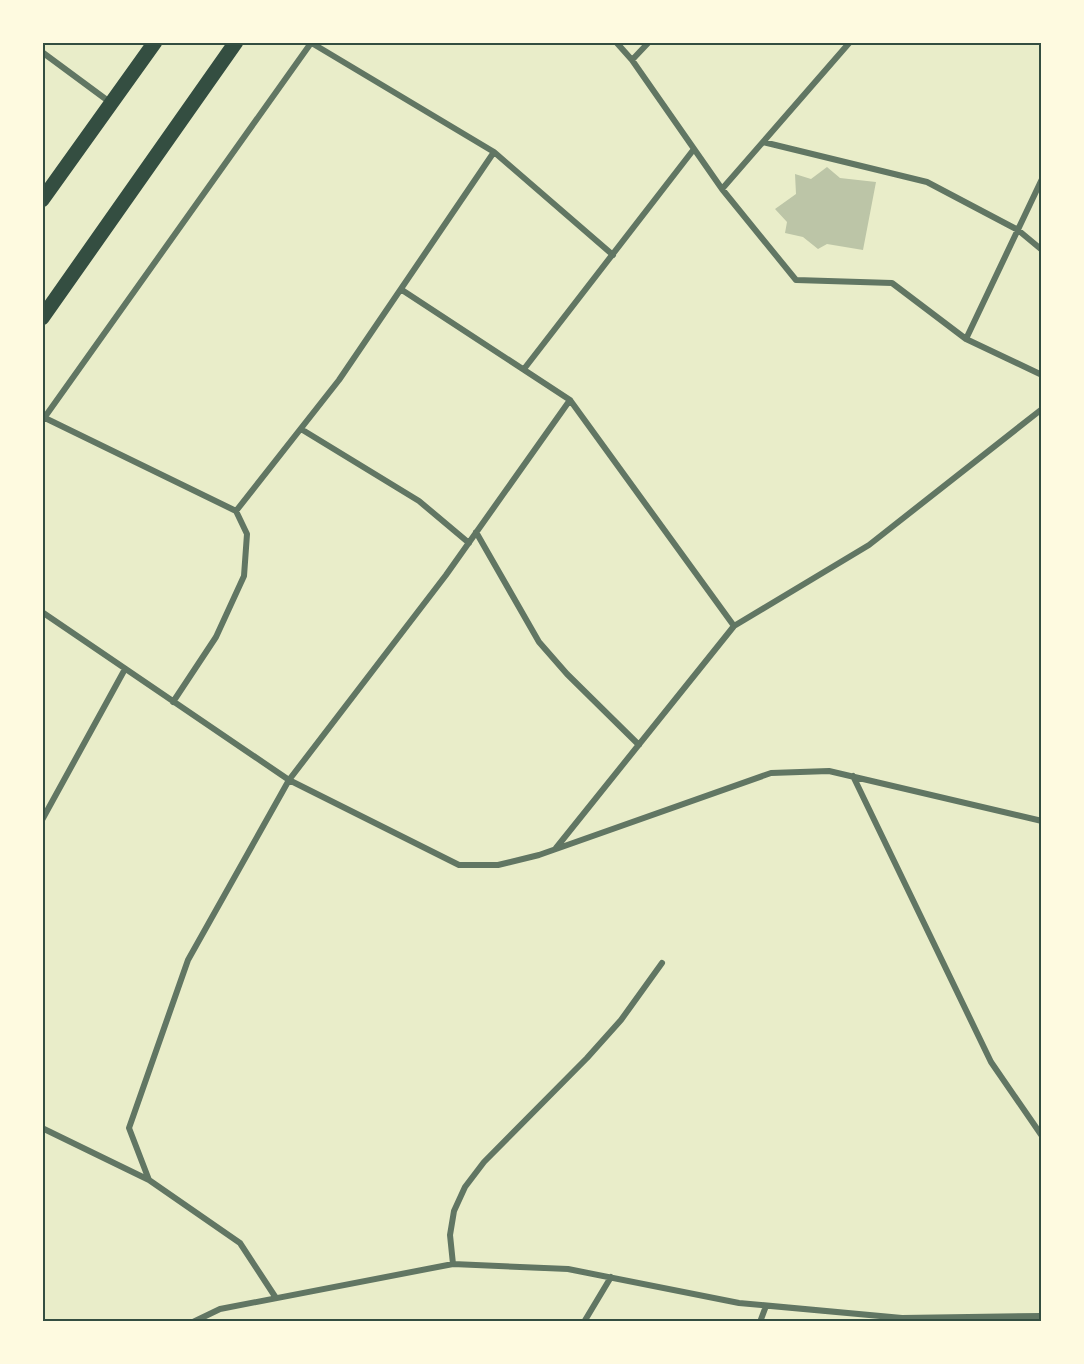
<svg xmlns="http://www.w3.org/2000/svg" width="1084" height="1364" font-family="Jost,sans-serif">
<style>
.building{fill:#bcc5a7}
.lines{fill:none;stroke-linecap:round;stroke-linejoin:round}
.minor{stroke:#617663;stroke-width:6}
.primary{stroke:#344e41;stroke-width:15}
.neatline{fill:none;stroke:#344e41;stroke-width:2}
</style>
<rect width="100%" height="100%" fill="#e9edc9"/>
<path class="building" d="M827 167 840 178 876 182 863 250 827 244 818 249 803 237 785 233 787 222 775 209 796 194 795 174 811 179Z"/>
<g class="lines">
<path class="minor" d="M310 42 494 152 613 255
M616 42 632 60 722 189 796 280 892 283 966 339 1042 375
M42 52 111 103
M632 60 649 42
M763 142 927 182 1018 230 1042 250
M722 189 850 42
M402 290 570 400 734 626
M966 339 1042 179
M524 369 694 149
M45 418 236 511 247 534 244 576 216 637 173 702
M42 421 311 43
M301 429 419 501 469 543
M236 511 339 380 494 152
M476 532 539 642 567 674 639 745
M42 612 289 780 459 865H498L539 855 771 773 829 771 1042 821
M853 776 991 1062 1042 1136
M42 820 125 669
M556 848 734 626 869 545 1042 409
M42 1128 149 1180
M453 1264 450 1235 454 1211 465 1187 484 1162 587 1058 621 1020 662 963
M276 1298 240 1243 149 1180 129 1128 188 960 289 780 446 575 570 400
M193 1322 220 1309 453 1264 568 1269 739 1303 902 1318 1042 1316
M584 1322 611 1277
M760 1322 766 1306"/>
<path class="primary" d="M42 200 155 42
M42 318 236 42"/>
</g>
<rect width="1084" height="1364" fill="none" stroke="#fefae0" stroke-width="87"/>
<rect x="44" y="44" width="996" height="1276" class="neatline"/>
</svg>
